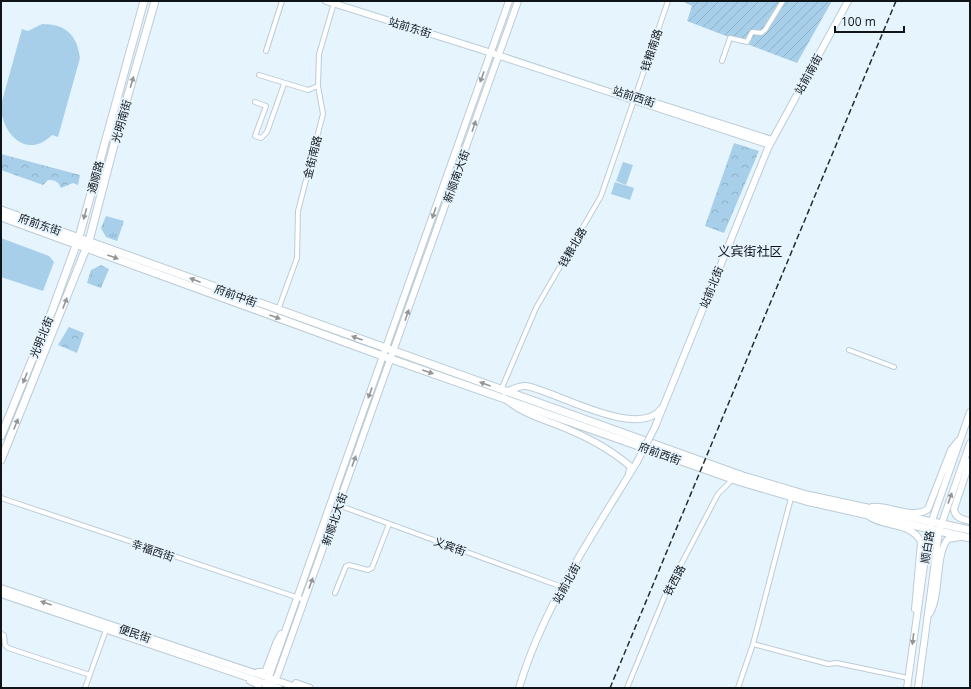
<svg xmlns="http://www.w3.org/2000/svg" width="971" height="689" font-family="'Open Sans','Noto Sans SC',sans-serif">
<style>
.grass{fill:url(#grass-tufts)}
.park{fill:url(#park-crowns)}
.garden{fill:url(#garden-furrows)}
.pitch{fill:#a7cfea}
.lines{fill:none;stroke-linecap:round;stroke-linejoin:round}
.street-casing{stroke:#bbccd7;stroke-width:6}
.secondary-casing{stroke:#bbccd7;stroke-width:8}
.primary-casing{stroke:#bbccd7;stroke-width:9}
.street{stroke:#fff;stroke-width:4}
.secondary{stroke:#fff;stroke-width:6}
.primary{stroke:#fff;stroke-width:7}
.rail{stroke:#252c31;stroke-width:1.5;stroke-dasharray:6 3;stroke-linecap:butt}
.secondary-bridge-casing{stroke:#bbccd7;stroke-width:8;stroke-linecap:butt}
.secondary-bridge{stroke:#fff;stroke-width:6}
.oneway{fill:#939597}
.labels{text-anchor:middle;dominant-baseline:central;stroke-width:4;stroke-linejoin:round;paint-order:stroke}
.street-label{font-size:11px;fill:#0e1418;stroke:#e6f4fe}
.quarter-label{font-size:13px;fill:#0e1418;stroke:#e6f4fe}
</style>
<defs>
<pattern id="grass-tufts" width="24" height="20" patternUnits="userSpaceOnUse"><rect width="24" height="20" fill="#a7cfea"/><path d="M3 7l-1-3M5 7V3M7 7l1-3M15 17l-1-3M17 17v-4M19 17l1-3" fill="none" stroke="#8fb1c8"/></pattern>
<pattern id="park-crowns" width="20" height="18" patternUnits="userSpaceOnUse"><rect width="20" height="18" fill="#a7cfea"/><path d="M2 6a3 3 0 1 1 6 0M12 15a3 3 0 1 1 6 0" fill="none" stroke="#8fb1c8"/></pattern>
<pattern id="garden-furrows" width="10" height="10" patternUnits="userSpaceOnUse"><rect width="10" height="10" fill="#a7cfea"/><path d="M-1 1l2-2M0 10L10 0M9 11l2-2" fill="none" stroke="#8fb1c8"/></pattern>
</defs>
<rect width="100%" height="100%" fill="#e6f4fe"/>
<path class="grass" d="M106 216 124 221 117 241 106 237 101 228Z
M101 265 109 269 101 288 87 283 91 270Z"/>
<path class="park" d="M734 143 759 151 724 233 705 226Z
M1 154 80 175 78 185 73 183 61 188C58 181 55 180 48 180L43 185 1 170Z
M69 327 84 333 77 353 58 345Z"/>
<path class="garden" d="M682 1H832L797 63 687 21 692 6Z"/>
<path class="pitch" d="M42 24C66 24 77 35 80 58L58 137 52 135C27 160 1 134 1 105L22 29 28 31Z
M623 162 633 165 626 185 616 181Z
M615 182 634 188 630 200 611 194Z
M1 238 49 256 54 262 43 291 1 277Z"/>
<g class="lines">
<defs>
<path id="street" d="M266 51 282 1
M722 61 730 38 747 42 752 32 761 33 765 30 783 1
M259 75 308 90 318 86
M255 102 266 106 255 136 261 138 267 132 284 84
M278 310 297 258 298 211 323 114 318 86 319 54 334 3
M849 350 894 367
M501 390 536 308 601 196 668 1
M1 498 305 600
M791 498 753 644 828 664 837 663 908 678
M338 505 562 587
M335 593 346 566 349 565 368 570 372 568 389 524
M1 634 4 635 5 645 8 648 90 675
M85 688 106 630
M627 688 666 593 718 494 733 479
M738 688 753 644"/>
<path id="secondary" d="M326 1 479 49 770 145
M656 103 772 140
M505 392C511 390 520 385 526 386 556 391 638 441 662 408
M508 401C521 412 539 418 555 424 583 435 608 447 631 467L629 473
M655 427 768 148 848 1
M970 461 954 509C955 518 962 519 970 521
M872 507C889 505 913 520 928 509L951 450 958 441
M867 515C883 528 911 521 921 542L915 609
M1 588 299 688
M1 594 279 688
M930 613C941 593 935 553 948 539L960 537
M258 672H264L266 670 277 641 281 634
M250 681 257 684 259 688
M296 683 310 688
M265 688 509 1
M271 688 278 674 518 1
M519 688C543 607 593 534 637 462
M907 688 929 529 970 412
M918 688 939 531 970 443"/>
<path id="primary" d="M1 210 743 476 807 495 970 530
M1 217 391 359 741 482 806 501 970 538
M1 436 52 311 79 237 144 1
M1 460 89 241 116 137 155 1"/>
</defs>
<use href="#street" class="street-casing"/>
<use href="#secondary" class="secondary-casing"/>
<use href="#primary" class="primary-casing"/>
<use href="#street" class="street"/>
<use href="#secondary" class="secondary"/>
<use href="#primary" class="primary"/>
<path class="rail" d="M610 688 896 1"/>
<defs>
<path id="secondary-bridge" d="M637 462 655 427"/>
</defs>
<use href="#secondary-bridge" class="secondary-bridge-casing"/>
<use href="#secondary-bridge" class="secondary-bridge"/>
</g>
<defs><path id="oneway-solid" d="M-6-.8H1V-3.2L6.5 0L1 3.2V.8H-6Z"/></defs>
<g class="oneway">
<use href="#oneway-solid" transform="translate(482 77) rotate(110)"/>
<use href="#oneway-solid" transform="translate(132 82) rotate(-73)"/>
<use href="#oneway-solid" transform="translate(474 126) rotate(-71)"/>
<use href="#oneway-solid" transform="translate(434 213) rotate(109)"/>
<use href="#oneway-solid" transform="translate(85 214) rotate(105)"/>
<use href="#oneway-solid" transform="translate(113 257) rotate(20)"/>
<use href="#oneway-solid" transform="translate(195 280) rotate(-159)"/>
<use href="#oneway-solid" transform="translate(65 303) rotate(-69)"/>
<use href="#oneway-solid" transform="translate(407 315) rotate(-71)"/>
<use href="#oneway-solid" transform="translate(275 317) rotate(20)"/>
<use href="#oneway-solid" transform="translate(357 338) rotate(-160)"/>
<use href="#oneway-solid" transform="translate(428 372) rotate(19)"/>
<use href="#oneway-solid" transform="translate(25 378) rotate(112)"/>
<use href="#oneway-solid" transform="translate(485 384) rotate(-160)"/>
<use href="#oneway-solid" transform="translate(370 393) rotate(110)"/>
<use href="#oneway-solid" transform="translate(16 424) rotate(-68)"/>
<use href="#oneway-solid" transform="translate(354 461) rotate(-70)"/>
<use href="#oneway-solid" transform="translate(950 498) rotate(-70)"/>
<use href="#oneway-solid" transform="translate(311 583) rotate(-70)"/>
<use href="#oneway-solid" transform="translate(46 603) rotate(-161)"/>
<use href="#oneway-solid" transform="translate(913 639) rotate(97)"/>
</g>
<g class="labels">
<g class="street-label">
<text transform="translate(410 27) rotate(17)">站前东街</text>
<text transform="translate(651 50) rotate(-71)">钱粮南路</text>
<text transform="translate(808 74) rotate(-61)">站前南街</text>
<text transform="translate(634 96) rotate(18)">站前西街</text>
<text transform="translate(121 121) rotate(-74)">光明南街</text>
<text transform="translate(312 157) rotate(-76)">金街南路</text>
<text transform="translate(456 176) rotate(-70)">新顺南大街</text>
<text transform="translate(95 177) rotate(-75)">通顺路</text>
<text transform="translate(40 224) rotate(19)">府前东街</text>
<text transform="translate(572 247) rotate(-60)">钱粮北路</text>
<text transform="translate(711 287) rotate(-68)">站前北街</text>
<text transform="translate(236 295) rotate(20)">府前中街</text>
<text transform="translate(41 337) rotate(-68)">光明北街</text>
<text transform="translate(660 453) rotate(20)">府前西街</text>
<text transform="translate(334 519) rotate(-71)">新顺北大街</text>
<text transform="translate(450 546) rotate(20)">义宾街</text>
<text transform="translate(927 547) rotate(-81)">顺白路</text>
<text transform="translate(153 550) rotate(19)">幸福西街</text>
<text transform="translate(674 580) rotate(-62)">铁西路</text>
<text transform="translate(566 583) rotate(-61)">站前北街</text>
<text transform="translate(135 633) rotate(19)">便民街</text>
</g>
<g class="quarter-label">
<text x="750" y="251">义宾街社区</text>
</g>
</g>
<rect width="971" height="689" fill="none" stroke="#0e1418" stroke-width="4"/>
<path d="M835 26v6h69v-6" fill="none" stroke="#0e1418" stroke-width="2"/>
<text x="841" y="26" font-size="12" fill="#0e1418" stroke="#e6f4fe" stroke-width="3" paint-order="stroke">100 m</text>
</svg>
